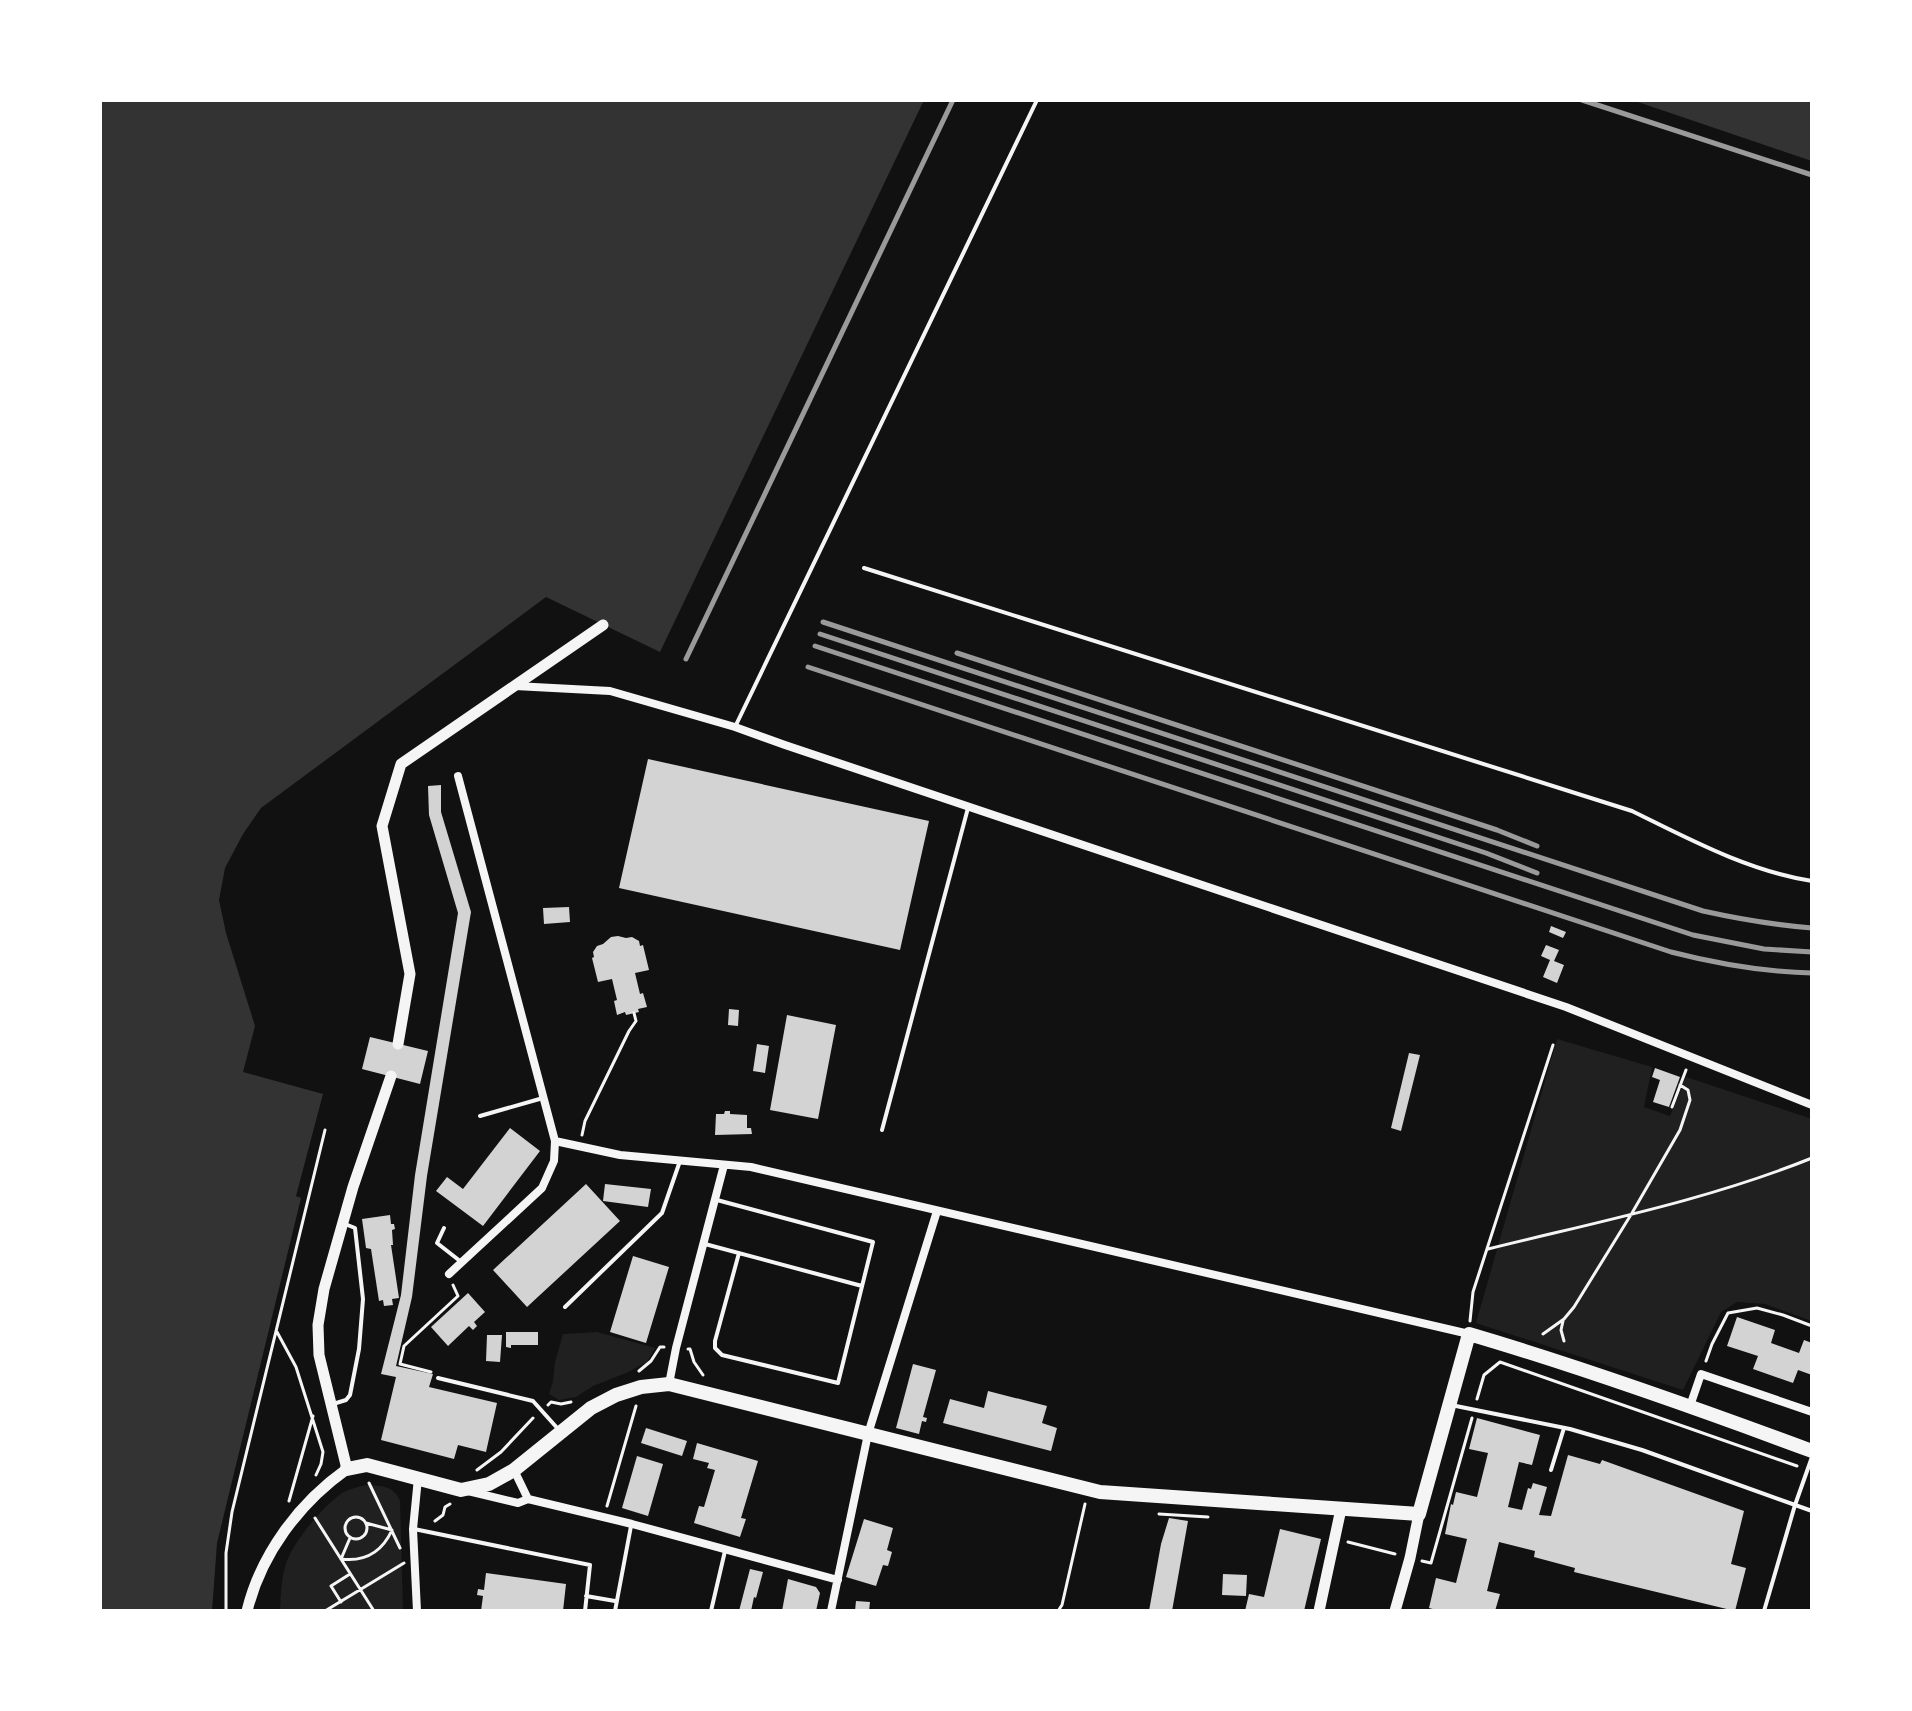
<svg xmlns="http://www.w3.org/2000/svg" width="1912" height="1711" font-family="'PT Sans Narrow',sans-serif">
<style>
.green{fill:#202020}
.water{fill:#333}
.building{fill:#d3d3d3}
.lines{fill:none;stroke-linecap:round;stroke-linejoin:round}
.path{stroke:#f5f5f5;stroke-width:3}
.service{stroke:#f5f5f5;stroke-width:4}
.minor{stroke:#f5f5f5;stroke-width:8}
.tertiary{stroke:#f5f5f5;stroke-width:11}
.primary{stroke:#f5f5f5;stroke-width:14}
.rail{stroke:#9a9a9a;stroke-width:5}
</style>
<rect width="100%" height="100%" fill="#111"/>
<path class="green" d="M1557 1039 1652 1067 1644 1107 1670 1116 1686 1077 1812 1119V1321L1765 1304 1737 1302 1721 1312 1683 1390 1476 1323Z
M597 1332 655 1348 647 1362 626 1373 593 1386 576 1397 559 1400 549 1394 553 1381 555 1362 563 1334Z
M366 1485C381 1486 394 1485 400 1501L403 1611H280C281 1594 281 1577 287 1561 294 1541 324 1505 342 1493 350 1489 357 1487 366 1485Z"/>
<path class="water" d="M100 100H924L660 652 546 597 261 808 243 834 225 868 219 900 226 933 255 1026 243 1072 323 1094 296 1196 301 1198 217 1543 212 1611H100Z
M1632 100H1812V161L1791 154Z"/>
<path class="building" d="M648 759 929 821 900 950 619 888Z
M441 785V812L471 912 427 1176 412 1297 396 1366 433 1374 429 1387 497 1403 486 1452 458 1445 454 1459 381 1440 396 1377 381 1374 401 1295 415 1175 458 913 429 815 428 786Z
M569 907 570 922 544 924 543 908Z
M1551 926 1566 932 1563 938 1549 932Z
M618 936 626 938 632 937 639 941 640 946 643 945 649 970 635 973 640 994 643 993 647 1007 638 1009 639 1012 626 1015 625 1012 617 1015 614 1001 617 1000 612 979 598 982 592 958 594 957 593 952 597 946 603 944 611 937Z
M1546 945 1559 950 1554 961 1564 965 1557 983 1543 977 1550 960 1541 956Z
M729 1009 739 1010 738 1026 728 1025Z
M787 1015 836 1025 818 1119 770 1110Z
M370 1037 428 1051 420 1084 362 1069Z
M757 1044 769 1046 765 1073 753 1071Z
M1409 1053 1420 1055 1401 1131 1391 1128Z
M1655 1068 1680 1077 1669 1107 1653 1102 1660 1080 1652 1077Z
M725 1111H730V1114L747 1115V1128H751L752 1134 715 1135 716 1114H724Z
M510 1128 540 1151 483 1226 436 1191 447 1177 463 1189Z
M586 1184 620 1221 527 1307 493 1270Z
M605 1184 651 1189 648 1207 603 1201Z
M390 1215 391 1224H394L395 1229 392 1230 393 1245H391L399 1298 392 1299 393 1305 384 1306 383 1300 379 1301 371 1249 366 1248 362 1219Z
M633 1256 669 1267 646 1343 610 1332Z
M468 1293 485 1312 474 1322 477 1326 473 1330 469 1326 448 1346 431 1327Z
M1737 1317 1775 1330 1771 1343 1799 1353 1804 1340 1812 1343V1375L1798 1370 1793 1383 1753 1369 1758 1356 1727 1346Z
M506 1332H538V1345H511V1348L506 1347Z
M487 1335H502L500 1362 486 1361Z
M913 1364 936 1370 923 1417 927 1418 926 1422 922 1421 919 1434 896 1428Z
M988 1391 1047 1406 1042 1423 1057 1428 1051 1451 943 1423 950 1399 984 1408Z
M1477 1418 1540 1435 1532 1465 1519 1462 1508 1507 1522 1510 1528 1488 1531 1489 1533 1483 1547 1487 1539 1515 1551 1516 1568 1455 1600 1464 1602 1460 1744 1511 1731 1564 1746 1568 1735 1611 1574 1572 1575 1568 1534 1557 1535 1551 1499 1542 1487 1591 1500 1594 1495 1611H1440L1429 1608 1436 1578 1456 1583 1467 1539 1445 1534 1451 1504 1453 1505 1456 1492 1477 1497 1488 1453 1469 1449Z
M646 1428 687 1441 682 1456 641 1443Z
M697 1443 758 1461 741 1518 746 1519 740 1537 694 1523 699 1506 704 1507 715 1470 707 1468 709 1463 693 1459Z
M637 1456 663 1464 648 1516 622 1508Z
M1169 1518 1188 1521 1172 1611H1149L1161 1544Z
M864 1519 893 1528 887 1550 892 1552 888 1566 883 1565 876 1586 846 1577Z
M1280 1529 1321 1539 1304 1611H1245L1249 1594 1264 1597Z
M750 1569 763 1572 756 1598 754 1597 751 1611H739Z
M486 1573 566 1584 563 1611H481L483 1596 477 1595 478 1589 484 1590Z
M1223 1574 1247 1575 1246 1596 1222 1595Z
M788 1579 816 1587 820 1593 816 1611H782Z
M856 1601 870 1602 869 1611H855Z"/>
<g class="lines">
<path class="path" d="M1672 1107 1686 1070
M582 1135 585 1121 629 1031 636 1021 634 1013
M1488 1249C1597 1222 1708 1200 1812 1158
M1470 1321 1473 1292 1553 1045
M1563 1321 1561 1330 1564 1341
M277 1332 296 1367 323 1452 321 1464 316 1475
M1543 1334 1564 1319 1574 1307 1632 1213 1680 1130 1690 1100 1688 1090 1680 1085
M688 1349H690L694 1362 703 1375
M1706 1361 1712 1344 1728 1313 1757 1308 1783 1315 1812 1326
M639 1371 651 1361 660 1347H664
M431 1372 400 1364 404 1346 458 1296 453 1285
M1477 1399 1484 1375 1500 1362 1797 1466
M548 1405 551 1402 561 1404 571 1402
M477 1470 501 1452 533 1418
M369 1483 400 1548
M289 1501 313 1416
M607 1506 636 1406
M1159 1514 1208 1517
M345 1528a11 11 0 1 1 22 0a11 11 0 1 1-22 0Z
M315 1518 374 1611
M435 1521 443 1515 445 1507 450 1504
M350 1538 341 1559C365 1562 382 1552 392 1530L366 1523
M1348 1542 1395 1554
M1422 1561 1431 1563 1472 1418
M341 1602 331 1586 350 1574
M226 1611V1553L232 1512 325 1130
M325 1611 404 1563
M1058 1611 1062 1605 1085 1504"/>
<path class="service" d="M864 568 1632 811C1689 839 1748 871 1812 881
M735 727 1037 100
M480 1116 543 1098
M882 1130 968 808
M717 1200 873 1242 838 1383 722 1355 715 1348V1341L739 1253
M444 1228 437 1243 460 1261
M705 1244 862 1286
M565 1307 662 1213 680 1161
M438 1378 533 1401 559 1430
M333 1404 346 1400 350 1395 359 1349 363 1299 355 1228 345 1224
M1451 1405 1570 1429 1642 1450 1812 1511
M1551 1470 1564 1428
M414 1529 590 1565 585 1611
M586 1596 615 1601
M615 1611 631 1526
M711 1611 725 1551
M1764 1611 1795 1505 1812 1457"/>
<path class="minor" d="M515 686 610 691 735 727 785 745 1566 1007 1812 1105
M555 1141 620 1155 751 1167 1469 1334
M449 1274 542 1188 554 1161 555 1141 458 776
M669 1384 676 1348 724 1165
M1690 1406 1701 1374 1812 1412
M514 1470 528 1499
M468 1491 518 1503 528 1499 632 1524 838 1580
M417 1611 413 1529 418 1478
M831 1611 868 1434 937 1211"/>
<path class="tertiary" d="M398 1044 410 974 382 826 401 764 603 625
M247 1611C261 1554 299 1503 347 1469L319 1355 318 1325 324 1289 353 1187 391 1076
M1319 1611 1341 1509
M1395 1611 1410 1558 1419 1514"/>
<path class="primary" d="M347 1469 367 1465 461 1490 489 1484 514 1470 591 1408 616 1395 641 1387 669 1384 1100 1492 1419 1514 1469 1334C1585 1368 1699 1409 1812 1451"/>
<path class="rail" d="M1582 100 1812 175
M823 622 1703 911C1739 919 1775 925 1812 928
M820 634 1486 853 1537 873
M815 646 1693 935 1764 949 1812 952
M957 653 1497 830 1537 846
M686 659 953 100
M808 667 1671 952C1718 964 1763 972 1812 973"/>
</g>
<rect width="1912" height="1711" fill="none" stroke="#ffffff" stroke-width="204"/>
</svg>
